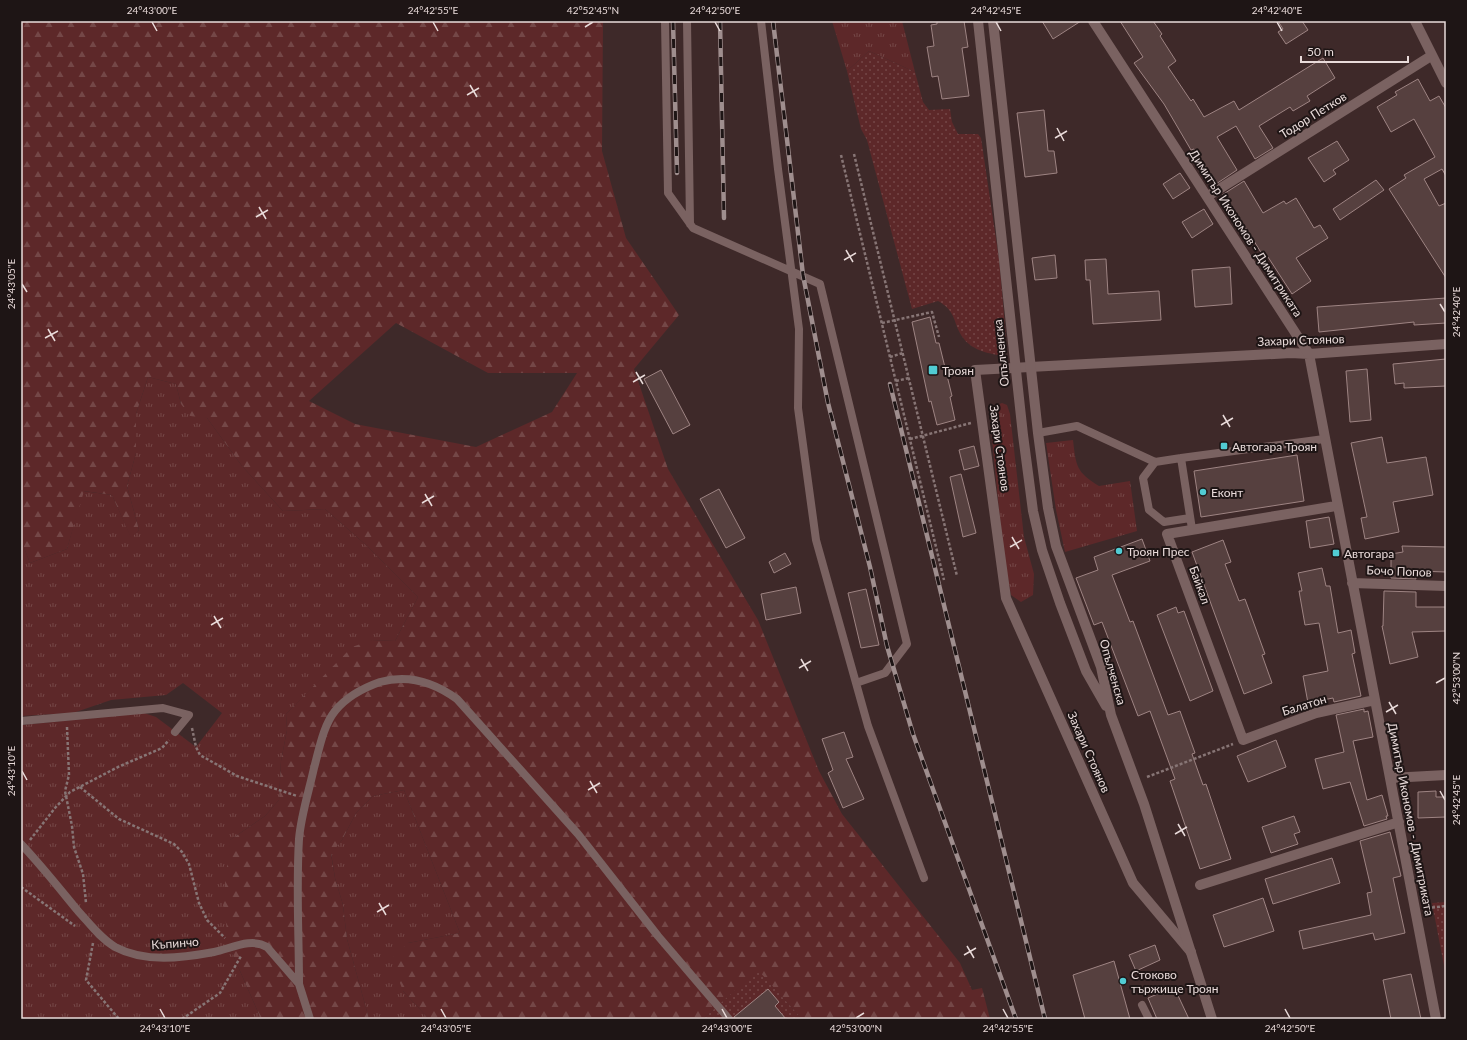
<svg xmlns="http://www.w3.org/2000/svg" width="1467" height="1040" font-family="Lato,sans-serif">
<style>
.grass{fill:url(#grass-tufts)}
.forest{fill:url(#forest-firs);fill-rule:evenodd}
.park{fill:url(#park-dots)}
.building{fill:#56403f;stroke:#9e8483}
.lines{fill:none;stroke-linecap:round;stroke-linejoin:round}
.path{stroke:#877575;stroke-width:2.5;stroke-dasharray:3 2;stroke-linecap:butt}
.lane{stroke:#7a6261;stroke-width:8}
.street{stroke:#7a6261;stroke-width:10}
.secondary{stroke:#7a6261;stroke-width:10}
.rail-casing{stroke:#9f8e8e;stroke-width:4.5}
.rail{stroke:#1e1515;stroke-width:3;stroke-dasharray:9;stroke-linecap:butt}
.ticks{fill:none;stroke:#e9dbda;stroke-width:1.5}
.poi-dot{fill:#51ccd3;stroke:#1e1515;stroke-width:1.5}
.labels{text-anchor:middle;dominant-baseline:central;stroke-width:4;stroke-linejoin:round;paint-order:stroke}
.street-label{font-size:12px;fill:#e9dbda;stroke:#1e1515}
.poi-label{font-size:12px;fill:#e9dbda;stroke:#1e1515;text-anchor:start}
.neatline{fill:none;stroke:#e9dbda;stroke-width:1.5}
.ticks-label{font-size:10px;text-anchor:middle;fill:#e9dbda}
</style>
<defs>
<pattern id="grass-tufts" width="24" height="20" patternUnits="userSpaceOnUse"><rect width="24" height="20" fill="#5d2829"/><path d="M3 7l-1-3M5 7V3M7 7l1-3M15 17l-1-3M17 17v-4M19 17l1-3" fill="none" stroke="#744747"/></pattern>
<pattern id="forest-firs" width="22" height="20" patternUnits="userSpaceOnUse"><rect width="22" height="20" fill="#5d2829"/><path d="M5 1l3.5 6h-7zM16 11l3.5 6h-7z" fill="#744747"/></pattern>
<pattern id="park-dots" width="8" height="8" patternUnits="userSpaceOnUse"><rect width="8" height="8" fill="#5d2829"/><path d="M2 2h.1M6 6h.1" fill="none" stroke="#744747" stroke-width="1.8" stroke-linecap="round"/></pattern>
</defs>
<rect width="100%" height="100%" fill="#3e2929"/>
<path class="grass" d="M832 21H902L915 72 869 51 847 71Z
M148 377 176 384 181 404 207 418 242 466 283 511 325 509 366 545 418 597 395 641 372 640 322 678 286 714 287 730 281 761 279 800 265 816 230 840 229 946 261 1019H21V725L144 713 156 717 196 747 222 713 183 683 166 695 111 700 73 713 21 716V540L30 563 67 549 83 491 112 495 131 537 139 530 127 486 136 453V414Z
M1002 403 1007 405 1010 414 1024 537 1034 574 1033 595 1021 602 1011 595 1003 551 989 408Z
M1073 440C1076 466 1076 472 1099 486L1130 481 1137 531 1065 552 1056 510 1046 443Z
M404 790 460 933 408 943 403 991 429 1019H369L347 939 343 905 335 878 331 853 342 840 356 813 373 796Z"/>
<path class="forest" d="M21 21H603L602 151 626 238 679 315 634 369 668 469 758 620 819 771 842 814 960 963 972 990 982 988 990 1019H802L758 971 704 1018 705 1019H429L403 991 391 959 408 943 460 933 404 790 373 796 356 813 342 840 331 854 335 878 343 905 347 939 369 1019H261L229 946 223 901 230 840 265 816 279 800 281 761 287 730 286 714 352 647 372 640 395 641 418 597 366 545 325 509 283 511 242 466 207 418 190 416 181 404 176 384 148 377 136 414V453L127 486 139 530 131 538 112 495 84 491 67 549 30 563 21 540ZM396 323 488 373H577L552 412 476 447 355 424 309 401Z"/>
<path class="park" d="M869 51 915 72 923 102 929 110 950 109 952 122 958 134H978L981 138 999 259 1006 337 1004 356C991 354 973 351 964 339 952 324 958 312 938 301L912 309 867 140 861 129 847 71Z
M1446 902V976L1432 903Z
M758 970 802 1019H705L704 1018Z"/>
<path class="building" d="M937 21H964L968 47 962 48 969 96 942 99 938 76 932 77 927 47 934 46 931 25 937 24Z
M1042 21H1081L1053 39Z
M1120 21H1153L1162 34 1160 36 1176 61 1168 67 1191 101 1193 99 1204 117 1234 101 1239 110 1323 58 1335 78 1307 96 1310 101 1293 111 1290 107 1259 126 1273 148 1255 159 1236 126 1217 137 1237 170 1216 184 1194 149 1191 150 1164 104 1134 63 1143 57Z
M1278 21H1302L1308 30 1286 44 1278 32 1283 29Z
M1418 79 1430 101 1439 96 1446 108V176L1442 169 1424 179 1439 206 1446 203V278L1389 189 1406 178 1404 175 1435 157 1414 119 1391 132 1377 107 1397 95 1395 92Z
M1044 110 1048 151H1054L1057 173 1025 177 1017 113Z
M1337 141 1349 160 1333 170 1336 174 1324 182 1308 158Z
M1180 173 1190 188 1173 199 1163 184Z
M1376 180 1384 190 1340 220 1333 209Z
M1244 181 1263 213 1284 201 1286 204 1296 198 1314 228 1320 225 1328 238 1296 258 1311 281 1292 294 1268 257 1265 259 1246 228 1244 230 1222 195Z
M1204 209 1213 224 1192 238 1182 222Z
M1055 255 1057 278 1035 280 1032 258Z
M1106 259 1108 294 1159 291 1161 320 1093 324 1090 280H1086L1085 260Z
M1230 267 1232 304 1195 307 1192 270Z
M1446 298V323L1414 325V322L1319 332 1317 307Z
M930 317 936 343H939L952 396 950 397 955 420 937 425 931 401 929 402 912 322Z
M1446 359V386L1404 388V383L1395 384 1393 364Z
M1367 369 1371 420 1350 422 1346 371Z
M661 370 690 425 673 434 644 379Z
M1382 437 1387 463 1426 457 1433 495 1393 502 1399 532 1365 539 1361 518 1367 517 1351 443Z
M974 446 979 466 964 470 959 450Z
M1297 455 1304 501 1201 517 1194 471Z
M961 474 976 533 963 537 950 477Z
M719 489 745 538 726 548 700 499Z
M1329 517 1334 544 1310 548 1306 521Z
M1142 539 1150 561 1112 575 1130 622 1133 621 1168 715 1180 711 1195 753 1192 754 1203 785 1206 784 1231 859 1200 869 1170 781 1175 779 1150 711 1138 716 1102 622 1094 625 1076 578 1098 570 1094 557Z
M1223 540 1231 562 1225 564 1239 601 1245 599 1265 654 1262 655 1272 683 1244 694 1192 552Z
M1402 546 1446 547V572L1416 571V579L1391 578V554L1403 552Z
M785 553 791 564 774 573 769 562Z
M1322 568 1326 586H1330L1338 633 1351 630 1355 653 1352 654 1361 696 1334 702 1333 698 1308 703 1303 676 1328 671 1319 623 1305 625 1299 591H1302L1298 573Z
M796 587 801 613 766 620 761 594Z
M866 589 879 645 861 648 848 593Z
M1384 591 1416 592V607H1446V631L1412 632 1418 657 1390 664 1382 626H1383Z
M1176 607 1178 613 1184 611 1213 691 1190 701 1157 615Z
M1364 709V712L1368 711 1373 737 1353 741 1367 800 1382 795 1388 816H1386L1387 819 1364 826 1350 782 1323 789 1315 759 1344 752 1336 715Z
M844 732 853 757 846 759 864 799 843 808 828 773 833 770 822 739Z
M1276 740 1286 767 1248 782 1237 756Z
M1436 791V797H1446V817L1418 818V792Z
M1294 816 1300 832 1294 834 1298 844 1271 853 1262 827Z
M1390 832 1401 876 1393 878 1405 933 1375 940 1373 933 1303 949 1299 931 1371 915 1367 893 1372 892 1360 841Z
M1332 858 1340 883 1273 904 1265 879Z
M1263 898 1274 931 1224 947 1213 915Z
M1155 945 1160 960 1136 971 1129 955Z
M1114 961 1130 1019H1085L1073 975Z
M1411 974 1421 1019H1391L1383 980Z
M1174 987 1189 1019H1157L1148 998Z
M768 989 779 1002 775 1006 786 1019H734V1017Z"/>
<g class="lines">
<path class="path" d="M854 154 957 576
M841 155 944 580
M882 323 932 312 939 337
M890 357 903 353
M945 369H964
M896 381 909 378
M910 439 971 423
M67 727 69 775 65 791 72 826 74 847 83 874 86 903
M192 728 196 747 200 755 237 776 297 796
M1147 777 1233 744
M80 787 119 819 174 844 182 852 189 864 199 903 207 920 225 938
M30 840 55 808 70 792 118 767 162 748 169 740
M21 887 75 926
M1427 908 1446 906
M93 943 86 980 119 1019
M182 1019 220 993 241 956"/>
<path class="lane" d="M665 21 668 193 693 228 820 284 907 644 885 673 856 683
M687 21 690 224
M761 21 778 169 799 329 798 408 816 540 868 726 924 878
M1038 433 1077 426 1155 462 1181 458
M1155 462 1143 478 1149 510 1164 522 1190 518
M1192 529 1181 458 1324 439
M21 721 163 708 189 715 175 732
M21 844C41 865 59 888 78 911 90 924 100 938 115 947 145 963 182 958 214 952 230 949 251 937 267 947L299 984 310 1019
M299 984C299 936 296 887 299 839 301 815 309 791 314 768 319 750 323 726 335 711 347 696 363 688 380 682 408 674 435 683 457 699L578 834 658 936 729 1019
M1142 1005 1149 1019"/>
<path class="street" d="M1415 21 1446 83
M1208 196 1431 56
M1336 506 1167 534 1243 740 1316 713 1375 700
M1352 583 1446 586
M1390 778 1446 775
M1200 885 1399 822
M1191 952 1133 883 1006 598 975 370 1291 353 1309 354 1436 1019"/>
<path class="secondary" d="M978 21 1023 435 1033 511 1042 550 1060 603 1086 671 1106 706
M993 21 1038 433 1048 508 1056 546 1101 667 1111 715 1144 804 1212 1019
M1093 21 1309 354 1446 344"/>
<defs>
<path id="rail" d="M673 21 677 173
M720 21 724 218
M773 21 803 275 828 403 870 567 887 646 913 734 1016 1019
M890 384 1045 1019"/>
</defs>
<use href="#rail" class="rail-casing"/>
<use href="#rail" class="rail"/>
</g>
<path class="ticks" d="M152 22 157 31M433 22 438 31M715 22 720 31M996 22 1001 31M1277 22 1282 31M585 27 593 22M470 85 477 97M467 95 479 88M1057 128 1064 141M1055 138 1067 131M259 207 266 219M256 217 268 210M846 250 853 262M844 260 856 253M22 284 27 292M1440 304 1445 312M48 329 55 341M45 338 58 331M636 372 643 384M633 382 645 375M1223 415 1230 427M1221 425 1233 418M425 494 432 506M422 503 434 496M1012 537 1019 549M1010 547 1022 540M214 616 221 628M211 625 223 618M801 659 808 671M799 668 811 661M1436 683 1445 678M1389 702 1396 714M1386 712 1398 705M22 771 27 780M590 781 597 793M588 790 600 783M1440 791 1445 800M1178 824 1185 836M1175 834 1187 827M379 903 386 915M377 912 389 905M967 946 974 958M964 955 976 948M160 1009 165 1018M441 1009 446 1018M722 1009 727 1018M1003 1009 1008 1018M1285 1009 1290 1018M856 1018 864 1013"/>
<g class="poi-dot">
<rect x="928" y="365" width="10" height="10" rx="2"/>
<rect x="1220" y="442" width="8" height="8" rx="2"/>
<circle cx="1203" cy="492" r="4"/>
<circle cx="1119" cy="551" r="4"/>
<rect x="1332" y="549" width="8" height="8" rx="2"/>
<circle cx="1123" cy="981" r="4"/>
</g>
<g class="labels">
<g class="street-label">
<text transform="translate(1313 115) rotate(-32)">Тодор Петков</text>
<text transform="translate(1246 233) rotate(57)">Димитър Икономов - Димитриката</text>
<text transform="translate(1301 340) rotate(-2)">Захари Стоянов</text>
<text transform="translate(1001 353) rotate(-96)">Опълченска</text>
<text transform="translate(1000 448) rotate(82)">Захари Стоянов</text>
<text transform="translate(1399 571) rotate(2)">Бочо Попов</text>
<text transform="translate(1200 585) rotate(70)">Байкал</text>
<text transform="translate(1113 672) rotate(74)">Опълченска</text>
<text transform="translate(1304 705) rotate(-17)">Балатон</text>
<text transform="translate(1089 752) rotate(66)">Захари Стоянов</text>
<text transform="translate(1411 819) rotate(79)">Димитър Икономов - Димитриката</text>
<text transform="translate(175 943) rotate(-4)">Къпинчо</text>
</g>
<g class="poi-label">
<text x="942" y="370">Троян</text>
<text x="1232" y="446">Автогара Троян</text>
<text x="1211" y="492">Еконт</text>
<text x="1127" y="551">Троян Прес</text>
<text x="1344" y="553">Автогара</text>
<text x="1131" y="974">Стоково<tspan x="1131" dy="14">тържище Троян</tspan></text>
</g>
</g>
<rect width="1467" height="1040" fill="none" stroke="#1e1515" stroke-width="44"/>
<path d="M1301 56v6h107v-6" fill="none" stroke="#e9dbda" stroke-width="2"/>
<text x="1307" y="56" font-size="12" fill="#e9dbda" stroke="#1e1515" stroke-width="3" paint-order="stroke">50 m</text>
<rect x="22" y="22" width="1423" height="996" class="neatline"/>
<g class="ticks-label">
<text x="152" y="14">24°43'00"E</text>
<text x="433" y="14">24°42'55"E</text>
<text x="593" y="14">42°52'45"N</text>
<text x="715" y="14">24°42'50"E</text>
<text x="996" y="14">24°42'45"E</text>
<text x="1277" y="14">24°42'40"E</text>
<text transform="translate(11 284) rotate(-90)" y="4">24°43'05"E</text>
<text transform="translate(1456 312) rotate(-90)" y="4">24°42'40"E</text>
<text transform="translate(1456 678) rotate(-90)" y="4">42°53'00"N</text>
<text transform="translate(11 771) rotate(-90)" y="4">24°43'10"E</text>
<text transform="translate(1456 800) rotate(-90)" y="4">24°42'45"E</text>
<text x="165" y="1032">24°43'10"E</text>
<text x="446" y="1032">24°43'05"E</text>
<text x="727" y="1032">24°43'00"E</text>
<text x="856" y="1032">42°53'00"N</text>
<text x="1008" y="1032">24°42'55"E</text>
<text x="1290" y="1032">24°42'50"E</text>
</g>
</svg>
